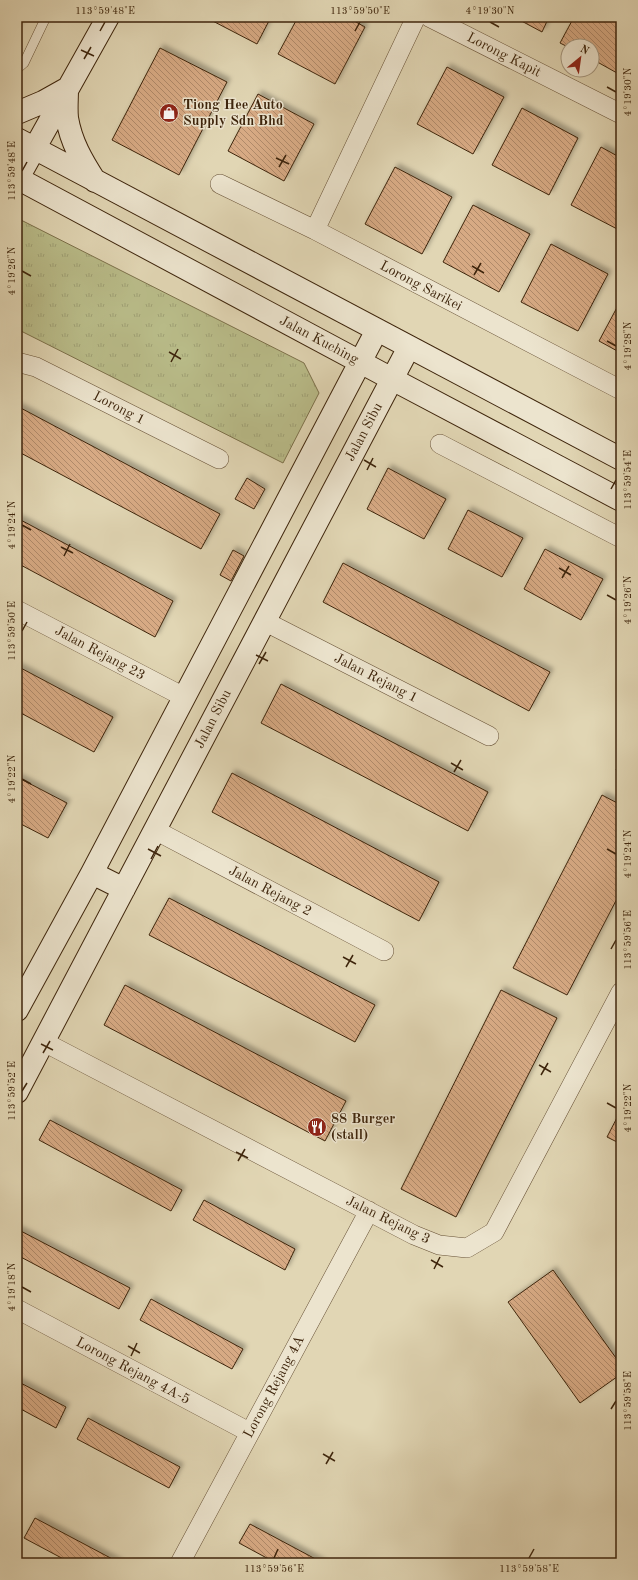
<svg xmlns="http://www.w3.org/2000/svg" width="638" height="1580" font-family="'Old Standard TT',serif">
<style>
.park{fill:url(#park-tufts);stroke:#7c704a}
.building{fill:url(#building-back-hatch);stroke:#3e250c;filter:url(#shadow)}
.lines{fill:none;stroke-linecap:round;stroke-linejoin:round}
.lane-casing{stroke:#675136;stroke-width:10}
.street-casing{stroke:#675136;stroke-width:20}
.secondary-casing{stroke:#3e250c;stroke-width:24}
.lane{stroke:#ece4ce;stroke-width:9}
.street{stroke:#ece4ce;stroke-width:19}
.secondary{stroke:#ece4ce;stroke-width:22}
.ticks{fill:none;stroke:#3e250c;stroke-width:1.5}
.labels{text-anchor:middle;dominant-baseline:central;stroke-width:3;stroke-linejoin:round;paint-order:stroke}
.street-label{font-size:14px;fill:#3e250c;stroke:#ece4ce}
.poi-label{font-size:14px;font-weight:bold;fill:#3e250c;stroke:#ece4ce;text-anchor:start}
.neatline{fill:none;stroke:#3e250c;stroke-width:1.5}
.ticks-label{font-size:10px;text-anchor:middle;fill:#3e250c}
</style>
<defs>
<pattern id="park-tufts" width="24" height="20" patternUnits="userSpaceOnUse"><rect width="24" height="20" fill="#b9bc89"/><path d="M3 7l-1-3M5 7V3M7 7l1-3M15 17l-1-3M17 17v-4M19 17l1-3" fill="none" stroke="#a0a175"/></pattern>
<pattern id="building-back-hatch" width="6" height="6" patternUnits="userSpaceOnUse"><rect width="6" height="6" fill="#d7aa84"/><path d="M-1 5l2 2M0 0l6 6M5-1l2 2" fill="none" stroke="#b08a6a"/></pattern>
<filter id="shadow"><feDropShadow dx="3.5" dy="-3.5" stdDeviation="2" flood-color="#0004"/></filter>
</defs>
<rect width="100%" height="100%" fill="#e1d6b4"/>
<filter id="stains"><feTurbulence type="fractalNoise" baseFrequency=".005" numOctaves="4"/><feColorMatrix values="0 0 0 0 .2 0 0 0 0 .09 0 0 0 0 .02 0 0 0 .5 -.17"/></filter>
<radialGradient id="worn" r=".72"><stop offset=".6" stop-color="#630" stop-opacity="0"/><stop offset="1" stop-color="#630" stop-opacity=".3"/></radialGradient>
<path class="park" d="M17 218 304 363 319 393 283 463 17 329Z"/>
<path class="building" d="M17 17H23L17 29Z
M205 17H271L257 44Z
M298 17H347L365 27 335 84 278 54Z
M514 17H549L542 32Z
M574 17H621V65L617 73 592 59V46L568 47 560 43Z
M160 48 227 82 179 175 112 140Z
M447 67 504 97 473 154 417 124Z
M258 94 314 124 284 181 228 151Z
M522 108 578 138 549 195 492 165Z
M601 147 621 158V231L571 205Z
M395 167 452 197 422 254 365 224Z
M473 205 530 234 499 292 443 262Z
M551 244 608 274 578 331 521 302Z
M621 300V353L599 341Z
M17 406 220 514 201 549 17 451Z
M388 468 446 499 424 539 367 509Z
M247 478 265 489 254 509 235 499Z
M468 510 523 538 502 577 448 549Z
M17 518 173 601 155 637 17 563Z
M545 549 603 579 581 620 524 589Z
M233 550 244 556 231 581 220 575Z
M343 563 550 672 529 711 323 602Z
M17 666 113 717 94 752 17 711Z
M281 684 488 792 468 831 261 723Z
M621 759V772L616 770Z
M232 773 439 882 419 921 212 812Z
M17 777 67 803 48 838 17 822Z
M602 795 621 805V891L567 995 513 968Z
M169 898 375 1005 355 1042 149 935Z
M125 985 346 1101 325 1141 104 1025Z
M501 990 557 1018 456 1217 401 1189Z
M621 1110V1144L607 1137Z
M50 1120 182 1190 171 1211 39 1140Z
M204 1200 295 1249 285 1270 193 1220Z
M17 1229 130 1288 119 1309 17 1255Z
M553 1270 621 1365V1374L580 1403 508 1302Z
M151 1299 243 1349 232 1369 140 1320Z
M17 1381 66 1407 56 1428 17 1407Z
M88 1418 180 1467 169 1488 77 1439Z
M35 1518 120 1563H71L24 1538Z
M250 1524 323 1563H276L239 1543Z"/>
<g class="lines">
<defs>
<path id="lane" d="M17 69 24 63 46 17"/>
<path id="street" d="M429 17 621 114
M220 184 315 230 621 390
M315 230 416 17
M17 362 36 367 219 459
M440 444 621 538
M17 610 184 697
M264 621 489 736
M155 830 384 951
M44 1042 414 1235 439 1245 467 1248 494 1232 621 992
M17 1309 249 1432
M180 1563 369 1211"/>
<path id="secondary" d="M67 89C67 99 66 109 67 118 71 142 82 161 95 181
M17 113 43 102 68 88
M17 139 621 459
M17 178 392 379 621 500
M18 178 108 17
M92 873 124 889
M17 1010 92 873 377 330
M17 1092 409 347"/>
</defs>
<use href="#lane" class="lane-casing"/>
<use href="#street" class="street-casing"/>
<use href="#secondary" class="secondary-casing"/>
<use href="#lane" class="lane"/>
<use href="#street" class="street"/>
<use href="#secondary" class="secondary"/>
</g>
<path class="ticks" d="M490 22 499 27M100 31 105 22M355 31 360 22M81 50 94 56M84 59 91 47M607 87 616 92M276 158 289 164M279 167 286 155M22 171 27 162M472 266 484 273M22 271 31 276M474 275 481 263M607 341 616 346M169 352 181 359M171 362 178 349M364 460 376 467M367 470 373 458M611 489 616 480M22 525 31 530M61 547 73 553M64 556 70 544M559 568 571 575M562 578 569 566M607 595 616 600M22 631 27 622M256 655 268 661M259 664 266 652M451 763 463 770M454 772 461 760M22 779 31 784M148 849 161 856M607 849 616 854M151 859 158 846M611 949 616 940M343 957 356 964M346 967 353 955M41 1044 53 1050M43 1053 50 1041M539 1065 551 1072M541 1075 548 1063M22 1091 27 1083M607 1103 616 1108M236 1152 248 1158M238 1161 245 1149M431 1260 443 1267M434 1269 440 1257M22 1287 31 1292M128 1346 140 1353M131 1356 137 1343M611 1409 616 1401M323 1454 335 1461M326 1464 333 1452M274 1558 278 1549M529 1558 534 1549"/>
<defs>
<symbol id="shop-disc" viewBox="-11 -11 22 22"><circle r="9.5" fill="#8f2418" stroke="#ece4ce"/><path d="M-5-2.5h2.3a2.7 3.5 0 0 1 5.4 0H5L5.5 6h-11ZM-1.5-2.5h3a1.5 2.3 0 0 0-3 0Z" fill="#fff"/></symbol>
<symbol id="restaurant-disc" viewBox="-11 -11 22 22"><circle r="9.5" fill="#8f2418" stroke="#ece4ce"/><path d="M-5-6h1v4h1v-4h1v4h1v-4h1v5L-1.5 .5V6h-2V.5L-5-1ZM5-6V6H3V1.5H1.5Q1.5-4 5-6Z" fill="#fff"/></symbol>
</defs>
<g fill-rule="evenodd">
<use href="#shop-disc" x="158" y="102" width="22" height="22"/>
<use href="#restaurant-disc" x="306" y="1116" width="22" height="22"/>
</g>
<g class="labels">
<g class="street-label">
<text transform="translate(504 55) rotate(27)">Lorong Kapit</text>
<text transform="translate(421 286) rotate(28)">Lorong Sarikei</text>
<text transform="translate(319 340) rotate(28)">Jalan Kuching</text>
<text transform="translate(119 408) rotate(27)">Lorong 1</text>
<text transform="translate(364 432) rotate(-62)">Jalan Sibu</text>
<text transform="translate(100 653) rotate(28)">Jalan Rejang 23</text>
<text transform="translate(376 678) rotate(27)">Jalan Rejang 1</text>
<text transform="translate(213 719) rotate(-63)">Jalan Sibu</text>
<text transform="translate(270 891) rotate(28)">Jalan Rejang 2</text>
<text transform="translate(388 1220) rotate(26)">Jalan Rejang 3</text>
<text transform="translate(133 1371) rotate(28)">Lorong Rejang 4A-5</text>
<text transform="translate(274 1387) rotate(-62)">Lorong Rejang 4A</text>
</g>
<g class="poi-label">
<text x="183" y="105">Tiong Hee Auto<tspan x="183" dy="16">Supply Sdn Bhd</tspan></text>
<text x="331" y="1119">88 Burger<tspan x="331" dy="16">(stall)</tspan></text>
</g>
</g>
<rect width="638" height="1580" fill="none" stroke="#e1d6b4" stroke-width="44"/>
<g transform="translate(580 58) rotate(29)"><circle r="19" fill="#ece4ce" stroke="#a69880"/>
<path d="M0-3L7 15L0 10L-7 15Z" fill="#8f2418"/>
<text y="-6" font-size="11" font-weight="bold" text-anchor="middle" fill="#3e250c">N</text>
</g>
<rect x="22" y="22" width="594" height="1536" class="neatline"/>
<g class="ticks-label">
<text x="105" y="14">113°59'48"E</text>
<text x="360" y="14">113°59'50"E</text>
<text x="490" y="14">4°19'30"N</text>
<text transform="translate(627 92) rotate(-90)" y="4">4°19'30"N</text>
<text transform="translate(11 171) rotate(-90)" y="4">113°59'48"E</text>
<text transform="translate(11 271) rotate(-90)" y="4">4°19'26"N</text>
<text transform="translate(627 346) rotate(-90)" y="4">4°19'28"N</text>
<text transform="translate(627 480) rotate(-90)" y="4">113°59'54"E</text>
<text transform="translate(11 525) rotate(-90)" y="4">4°19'24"N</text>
<text transform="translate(627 600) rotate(-90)" y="4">4°19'26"N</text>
<text transform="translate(11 631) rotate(-90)" y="4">113°59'50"E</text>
<text transform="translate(11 779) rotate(-90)" y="4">4°19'22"N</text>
<text transform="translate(627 854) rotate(-90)" y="4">4°19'24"N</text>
<text transform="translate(627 940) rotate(-90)" y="4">113°59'56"E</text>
<text transform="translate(11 1091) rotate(-90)" y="4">113°59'52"E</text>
<text transform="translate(627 1108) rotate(-90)" y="4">4°19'22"N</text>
<text transform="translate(11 1287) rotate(-90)" y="4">4°19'18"N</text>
<text transform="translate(627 1401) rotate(-90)" y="4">113°59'58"E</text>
<text x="274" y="1572">113°59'56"E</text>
<text x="529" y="1572">113°59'58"E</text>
</g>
<rect width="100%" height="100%" filter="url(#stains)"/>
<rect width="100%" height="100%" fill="url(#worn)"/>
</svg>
